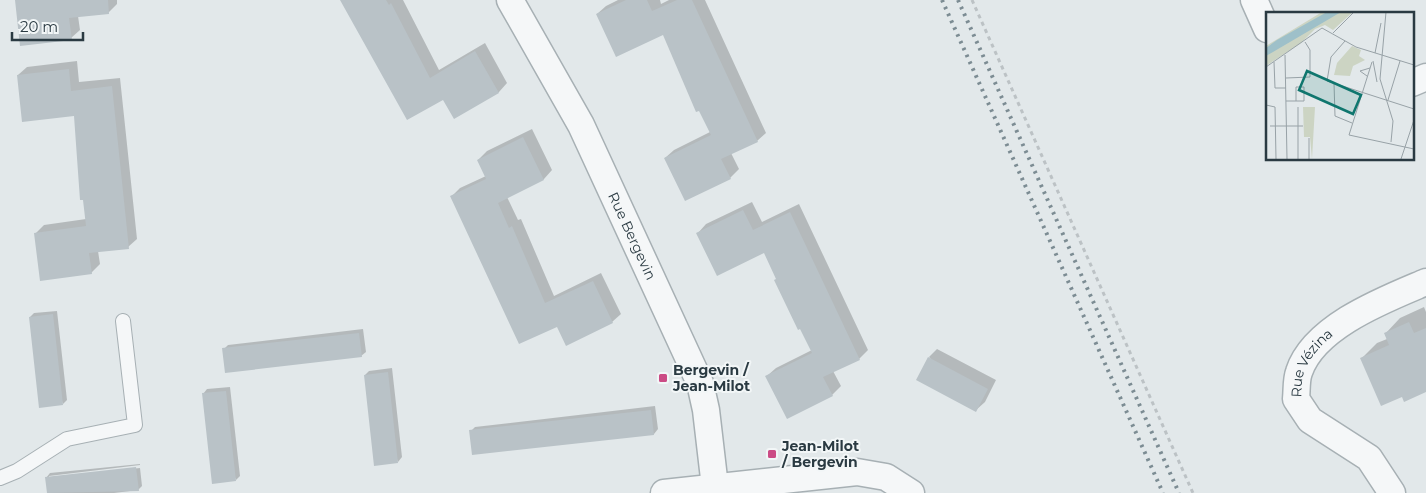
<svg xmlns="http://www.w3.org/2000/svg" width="1426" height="493" font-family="Montserrat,sans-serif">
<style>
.shadow{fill:#0003}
.building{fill:#b9c2c7}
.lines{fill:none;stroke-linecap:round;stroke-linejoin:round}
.lane-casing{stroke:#a7b0b4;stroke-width:16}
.street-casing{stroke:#a7b0b4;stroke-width:29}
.path{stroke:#bcc2c5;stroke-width:3;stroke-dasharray:4 4;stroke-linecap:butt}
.lane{stroke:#f5f7f8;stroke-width:14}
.street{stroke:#f5f7f8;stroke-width:26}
.rail{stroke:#7c8c93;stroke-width:4;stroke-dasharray:2.5 5;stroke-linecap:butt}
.poi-dot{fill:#cb4b85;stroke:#f2f6f7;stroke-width:2}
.labels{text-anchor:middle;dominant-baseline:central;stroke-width:4;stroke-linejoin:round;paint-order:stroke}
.street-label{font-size:14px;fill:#2a3a42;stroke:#f2f6f7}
.poi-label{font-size:14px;font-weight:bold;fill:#2a3a42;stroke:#f2f6f7;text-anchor:start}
.inset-road{fill:none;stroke:#98a2a7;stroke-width:1}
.view{fill:#0f766e;fill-opacity:0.15;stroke:#0f766e;stroke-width:2.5}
.inset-edge{fill:none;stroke:#2a3a42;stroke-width:2.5}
</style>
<rect width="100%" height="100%" fill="#e2e8ea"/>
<path class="shadow" d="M16 0H117V4L108 13 78 16 80 30 71 38Z
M341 0H403L439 70 485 43 507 83 499 92 454 117 443 98Z
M618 0H660L661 4 669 0H705L766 133 757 141 731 153 739 169 730 178 665 158 674 150 710 132 664 33 597 14 606 6Z
M77 61 79 82 120 78 137 239 128 247 98 251 100 264 91 273 36 233 44 225 86 219 75 115 18 75 27 67Z
M532 129 552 170 544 179 507 197 518 220 521 219 554 296 601 273 621 314 612 322 557 325 451 197 460 188 486 176 478 160 487 151Z
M752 202 762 222 799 204 868 350 859 359 833 371 841 386 832 395 767 376 776 368 812 350 765 251 698 233 706 224Z
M1424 307 1426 312V391L1402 395 1361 359 1377 343 1387 339 1385 334 1400 318Z
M57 311 67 400 63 404 30 317 34 313Z
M363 329 366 352 361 356 224 349 228 345Z
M937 349 996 380 985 402 976 410 929 357Z
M392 368 402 457 398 462 365 375 369 371Z
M230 387 240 476 236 480 203 394 207 389Z
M655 406 658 429 654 434 471 431 475 427Z
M140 464V465L49 476V478L140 468 142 486 138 490 114 493H48L46 478 50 473Z"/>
<path class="building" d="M15 0H108L109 14 69 18 72 40 20 46Z
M340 0H386L389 5 391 3 430 78 475 51 499 93 454 119 443 100 407 120Z
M626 0H647L652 11 677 0H692L758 142 721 159 731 179 685 201 664 158 711 135 699 111 696 112 663 35 616 57 596 14Z
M69 69 71 91 112 86 129 249 89 253 92 274 40 281 34 233 86 226 83 200H80L74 116 22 122 17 75Z
M523 137 544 180 498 203 509 228 512 226 545 303 593 281 613 323 566 346 557 327 519 344 450 196 486 179 477 160Z
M743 210 753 230 790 212 860 360 823 377 833 396 787 419 765 376 812 353 800 329 798 330 774 280 776 279 764 253 717 276 696 233Z
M53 314 63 405 39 408 29 317Z
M1409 322 1414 333 1426 328V392L1404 402 1402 397 1381 406 1360 358 1389 345 1384 333Z
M359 333 362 357 225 373 222 348Z
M928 357 988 389 976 412 916 380Z
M388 372 398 463 374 466 364 375Z
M226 391 236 481 212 484 202 393Z
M651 410 654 435 472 455 469 430Z
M136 467 139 491 47 493 45 477Z"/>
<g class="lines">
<defs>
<path id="lane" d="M0 478 17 471 67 439 135 425 123 321"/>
<g id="street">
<path id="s1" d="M510 0 581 125 700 383 706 410 715 487"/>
<path d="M1254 0 1267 29"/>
<path d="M1412 83 1426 77"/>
<path d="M664 493 857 472 886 477 911 493"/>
<path id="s2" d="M1392 493 1369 458 1310 420 1296 399C1297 390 1296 380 1299 372 1314 326 1386 299 1426 282"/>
</g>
</defs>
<use href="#lane" class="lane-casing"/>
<use href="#street" class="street-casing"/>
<path class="path" d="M972 0 1193 493"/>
<use href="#lane" class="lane"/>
<use href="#street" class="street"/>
<path class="rail" d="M942 0 1163 493
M958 0 1179 493"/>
</g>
<g class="poi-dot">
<rect x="658" y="373" width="10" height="10" rx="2.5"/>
<rect x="767" y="449" width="10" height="10" rx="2.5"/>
</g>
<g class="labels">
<g class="street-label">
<text stroke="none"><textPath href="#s1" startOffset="266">Rue Bergevin</textPath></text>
<text stroke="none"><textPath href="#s2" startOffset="178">Rue Vézina</textPath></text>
</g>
<g class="poi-label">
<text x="673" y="370">Bergevin /<tspan x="673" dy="16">Jean-Milot</tspan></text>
<text x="782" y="446">Jean-Milot<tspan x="782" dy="16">/ Bergevin</tspan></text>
</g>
</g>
<g transform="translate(1266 12)">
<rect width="148" height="148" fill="#e2e8ea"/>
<path d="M56 0H87L67 18 59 13 49 17 35 31 0 54V34ZM86 34 95 38 93 44 99 48 87 54 84 64 68 63 71 51ZM37 95H49L46 147 44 125H38Z" fill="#ccd4c3"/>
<path d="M61 0H75L0 44V36L11 28Z" fill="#9ec0c9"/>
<path class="inset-road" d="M120 0 114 67 127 109 125 130M67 21 88 0M79 29 65 45 61 69 148 97M109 41 115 11M19 43 21 147M107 49 111 70M8 50 9 76H20M106 50 83 123 148 137M0 55 56 16 90 35 148 53M101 64 94 59 104 56M20 66 44 65V38L39 30M68 71 69 104 86 111M122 88 134 49M20 89H38V75H30V89M0 93 9 95 10 147M32 95V147M4 114H37M43 126V147M135 147 148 108"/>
<path class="view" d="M41 59 95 83 87 102 33 78Z"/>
<rect width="148" height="148" class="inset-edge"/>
</g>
<path d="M12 32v8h71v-8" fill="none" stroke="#2a3a42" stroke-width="2.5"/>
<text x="20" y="32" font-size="15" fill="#2a3a42" stroke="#f2f6f7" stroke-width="4" paint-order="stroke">20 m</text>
</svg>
